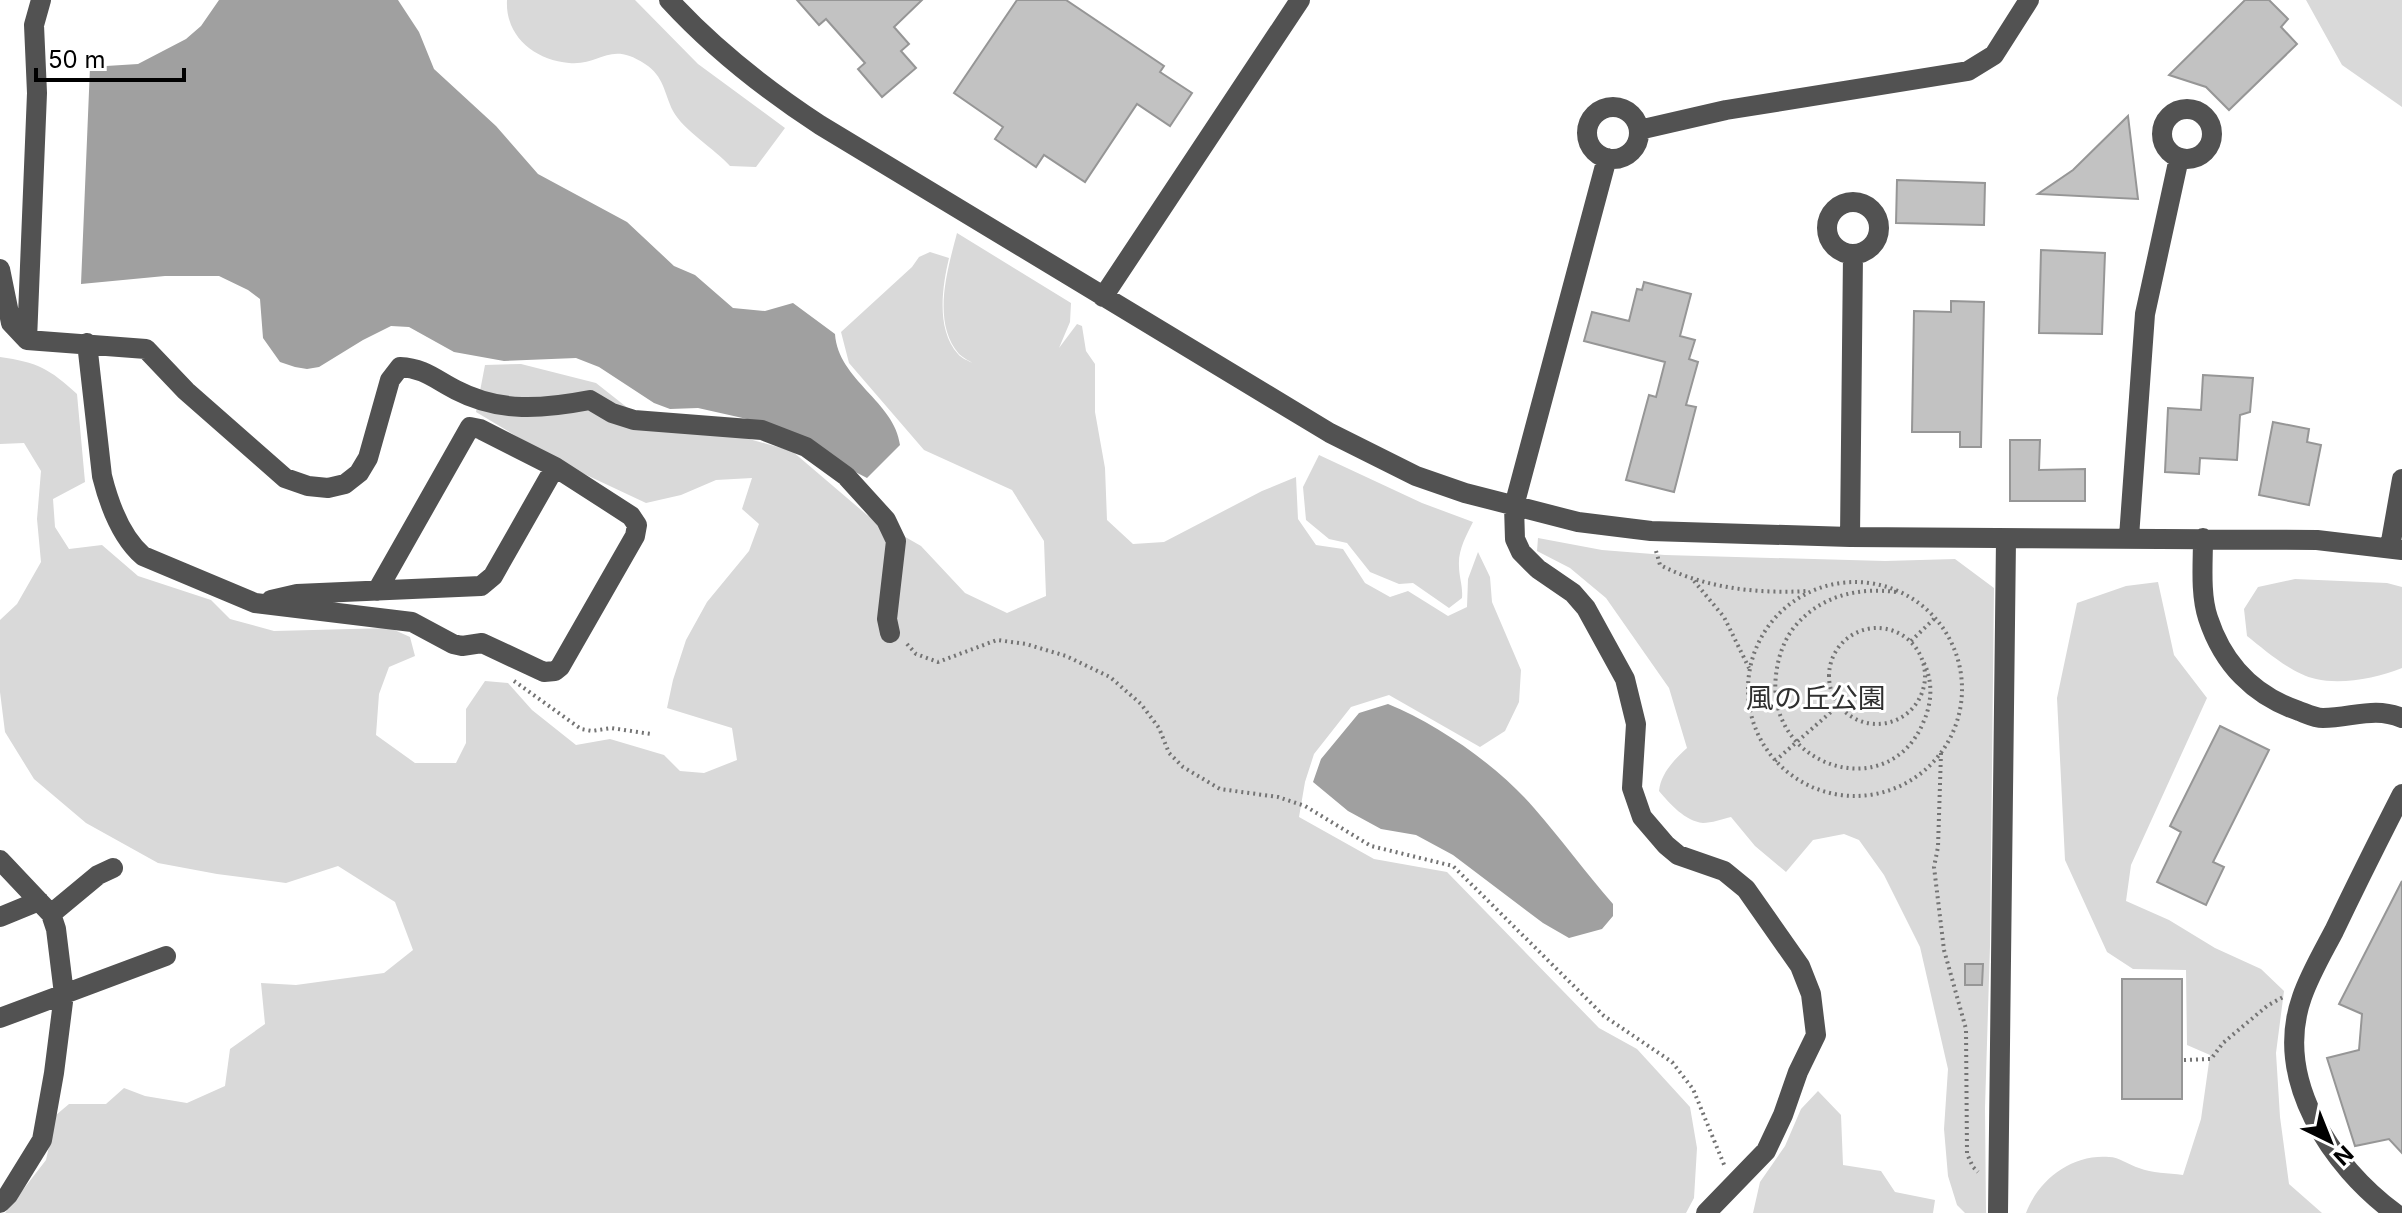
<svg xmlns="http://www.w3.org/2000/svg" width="2402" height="1213" font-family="Inter,'Noto Sans JP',sans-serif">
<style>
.green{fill:#d9d9d9}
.water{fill:#a0a0a0}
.building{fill:#c2c2c2;stroke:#969696;stroke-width:2}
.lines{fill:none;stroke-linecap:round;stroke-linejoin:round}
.path{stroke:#747474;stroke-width:4;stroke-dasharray:2 4;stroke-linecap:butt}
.minor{stroke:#525252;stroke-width:20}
.labels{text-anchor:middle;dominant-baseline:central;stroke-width:6;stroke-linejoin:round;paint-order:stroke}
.park-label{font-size:28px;fill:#303030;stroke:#fff}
</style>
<rect width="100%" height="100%" fill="#fff"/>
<path class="green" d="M507 0H635L698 64 785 128 756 167 730 166C715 149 683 130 673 111 664 93 664 76 645 64 609 40 601 66 569 63 534 60 505 36 507 0Z
M2306 0H2402V107L2342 65Z
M957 233 1071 303 1070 322 1059 348 1077 324 1082 326 1086 351 1095 364V412L1105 468 1107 520 1133 544 1164 542 1262 491 1296 477 1298 519 1316 545 1343 549 1365 583 1390 597 1408 591 1448 616 1467 607 1468 579 1478 552 1490 577 1492 602 1521 670 1519 702 1505 731 1480 747 1389 695 1351 707 1314 754 1305 782 1299 817 1374 859 1447 872 1599 1028 1637 1049 1690 1107 1697 1148 1694 1198 1686 1213H5L46 1160 56 1115 69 1104H106L124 1088 145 1096 187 1103 225 1086 230 1049 265 1024 261 983 296 985 384 973 413 950 395 902 338 866 286 883 217 874 158 863 86 823 34 779 5 732 0 692V620L17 604 41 562 37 519 41 471 24 443 0 444V357C37 362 50 369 77 394L85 482 53 499 55 527 69 549 102 545 138 576 211 600 230 619 274 631 390 628 410 637 415 656 389 667 379 694 376 735 415 763H456L466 743V709L485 681 508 683 532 710 576 745 610 739 664 755 680 771 704 773 737 760 732 728 667 708 673 680 686 640 707 602 749 551 759 524 742 509 752 478 716 480 681 495 646 503 563 464 476 412 485 365 521 364 596 383 657 431 735 435 792 451 867 515 921 546 965 593 1007 613 1046 596 1044 541 1012 490 924 450 849 363 841 332 912 267 919 257 930 252 949 258C942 288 936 329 958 354 961 358 969 361 974 364 970 361 963 358 959 354 931 322 948 268 957 233Z
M1319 455 1422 503 1473 522C1466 536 1458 550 1459 566 1459 577 1463 586 1462 598L1449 608 1413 583 1399 584 1370 572 1347 543 1329 539 1306 520 1303 487Z
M1538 538 1602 550 1665 555 1885 561 1955 559 1994 588 1990 946 1985 1108 1986 1213H1965L1957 1205 1948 1176 1944 1129 1948 1069 1920 947 1884 875 1859 840 1844 834 1813 840 1786 872 1755 846 1731 817C1723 819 1711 823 1703 823 1685 821 1670 804 1659 791 1661 773 1674 760 1687 748L1669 688 1606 598 1570 568 1537 551Z
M2295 579 2387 583 2402 587V668C2377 678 2342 685 2316 679 2292 674 2266 651 2247 636L2244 609 2258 587Z
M2158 582 2174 655 2207 698 2131 865 2126 901 2169 920 2215 948 2261 969 2284 991 2276 1053 2280 1117 2289 1184 2322 1213H2026C2039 1179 2072 1154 2109 1157 2119 1157 2129 1165 2139 1168 2152 1173 2168 1173 2183 1175L2201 1119 2210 1055 2187 1045 2186 970 2133 969 2107 952 2065 860 2057 698 2077 603 2126 586Z
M1818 1091 1841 1115 1843 1165 1881 1171 1895 1192 1935 1200 1933 1213H1753L1760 1182 1785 1146 1801 1109Z"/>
<path class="water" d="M219 0H398L419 32 434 69 496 126 538 174 627 222 674 266 695 275 733 308 765 311 793 303 835 334C838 380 895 402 900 445L867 478 756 421 698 408 670 409 654 403 599 367 576 358 504 361 454 352 409 327 391 326 363 340 319 367 307 369 295 367 280 362 263 338 260 299 248 290 219 276H165L81 284 90 67 138 64 186 39 201 26Z
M1388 704C1438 724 1499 767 1534 808 1561 839 1586 873 1613 904V916L1602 929 1569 938 1543 923 1453 855 1416 835 1381 829 1348 811 1313 782 1321 759 1359 713Z"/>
<path class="building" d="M797 0H922L894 27 909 44 901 51 916 68 882 97 858 69 865 63 826 19 819 25Z
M1017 0H1066L1164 66 1160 72 1192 93 1170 126 1137 104 1085 182 1044 155 1036 167 995 139 1003 127 954 93Z
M2245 0H2269L2288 19 2281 27 2297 44 2229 110 2206 87 2169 75Z
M2128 116 2138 199 2038 194 2073 170Z
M1897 180 1985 183 1984 225 1896 223Z
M2041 250 2105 253 2102 334 2039 333Z
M1644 282 1691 294 1680 336 1695 340 1689 359 1698 362 1686 405 1696 407 1674 492 1626 480 1649 395 1656 397 1665 362 1584 341 1592 312 1629 321 1637 289 1642 290Z
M1951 301 1984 302 1981 447H1960V432H1912L1914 311 1951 312Z
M2203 375 2253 378 2250 412 2240 415 2237 460 2200 458 2199 474 2165 472 2168 408 2201 410Z
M2273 422 2309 429 2307 442 2321 445 2309 505 2259 495Z
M2010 440H2040L2039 470 2085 469V501H2010Z
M2220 726 2269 750 2213 862 2224 867 2206 905 2157 882 2181 832 2170 826Z
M2402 881V1153L2389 1139 2355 1146 2327 1058 2359 1050 2362 1014 2339 1004Z
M1965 964H1983L1982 985H1965Z
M2122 979H2182V1099H2122Z"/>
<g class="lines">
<path class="path" d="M1656 551 1660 565C1705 588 1757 594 1807 591
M1694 581 1724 617 1749 668
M1748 689a107 107 0 1 1 214 0a107 107 0 1 1-214 0Z
M1896 592C1858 587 1821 596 1796 625 1784 639 1778 657 1776 675 1765 767 1888 806 1923 723 1933 701 1933 679 1922 659
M1829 676a48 48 0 1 1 96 0a48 48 0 1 1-96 0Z
M1911 641 1935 618
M907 644 916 654 938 662 997 640 1026 644 1066 656 1110 677 1141 704 1159 728 1169 753 1183 767 1220 789 1278 797 1305 806 1371 846 1453 866 1604 1016 1672 1062 1693 1089 1725 1167
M514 681 581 729 592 731 611 728 651 734
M1941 753 1938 847 1934 867 1944 950 1966 1029 1967 1154 1973 1167 1978 1172
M1775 761 1839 705
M2184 1060 2211 1059 2223 1043 2267 1006 2283 997"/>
<path class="minor" d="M669 0C714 49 765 89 820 125L1330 433 1416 476 1465 493 1578 522 1651 531 1850 537 2317 540 2402 550
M1587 133a26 26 0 1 1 52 0a26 26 0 1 1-52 0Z
M2162 134a25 25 0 1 1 50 0a25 25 0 1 1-50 0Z
M1639 130 1726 110 1968 71 1994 55 2029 0
M1607 158 1514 506 1515 539 1521 552 1538 569 1573 593 1586 608 1625 679 1636 724 1632 788 1642 817 1666 845 1678 855 1724 871 1746 889 1800 966 1811 994 1816 1035 1798 1072 1783 1115 1766 1151 1706 1213
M1827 228a26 26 0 1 1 52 0a26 26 0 1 1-52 0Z
M0 269 11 323 27 340 146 349 186 391 285 478 308 486 328 488 345 484 359 473 368 458 390 380 400 367C424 368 436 380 456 390 500 413 543 409 590 400L612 413 634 420 762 430 806 447 846 476 886 520 896 541 887 619 890 633
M1103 297 1300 0
M27 340 37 93 34 25 41 0
M87 343 102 476C109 504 121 537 143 556L255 603 412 622 453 644 462 646 482 643 544 672 555 671 560 667 635 536 637 525 631 516 555 467 480 429 470 427 377 591
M1850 537 1853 254
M2129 537 2145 314 2179 158
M2203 538C2203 563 2200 594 2208 618 2223 664 2254 696 2299 711 2307 714 2315 718 2323 718 2352 718 2374 706 2402 718
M2390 547 2402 479
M271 600 297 594 481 586 493 576 555 467
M0 860 51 914 56 929 64 994 54 1073 42 1140 8 1195 0 1203
M51 914 98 875 113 868
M0 917 39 901
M0 1018 166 956
M1998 1213 2006 539
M2395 1213C2331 1166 2273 1079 2302 997 2310 974 2323 952 2334 931 2356 885 2379 839 2402 794"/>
</g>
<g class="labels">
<g class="park-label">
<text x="1816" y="698">風の丘公園</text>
</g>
</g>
<g transform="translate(2330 1141) rotate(137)" stroke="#ffffff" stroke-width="6" paint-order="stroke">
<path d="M0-6L14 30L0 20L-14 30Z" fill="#000000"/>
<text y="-12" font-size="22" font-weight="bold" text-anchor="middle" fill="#000000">N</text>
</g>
<path d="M36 68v12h148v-12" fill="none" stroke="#000000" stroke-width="4"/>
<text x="48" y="68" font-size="24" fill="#000000" stroke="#ffffff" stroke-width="6" paint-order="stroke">50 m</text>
</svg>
